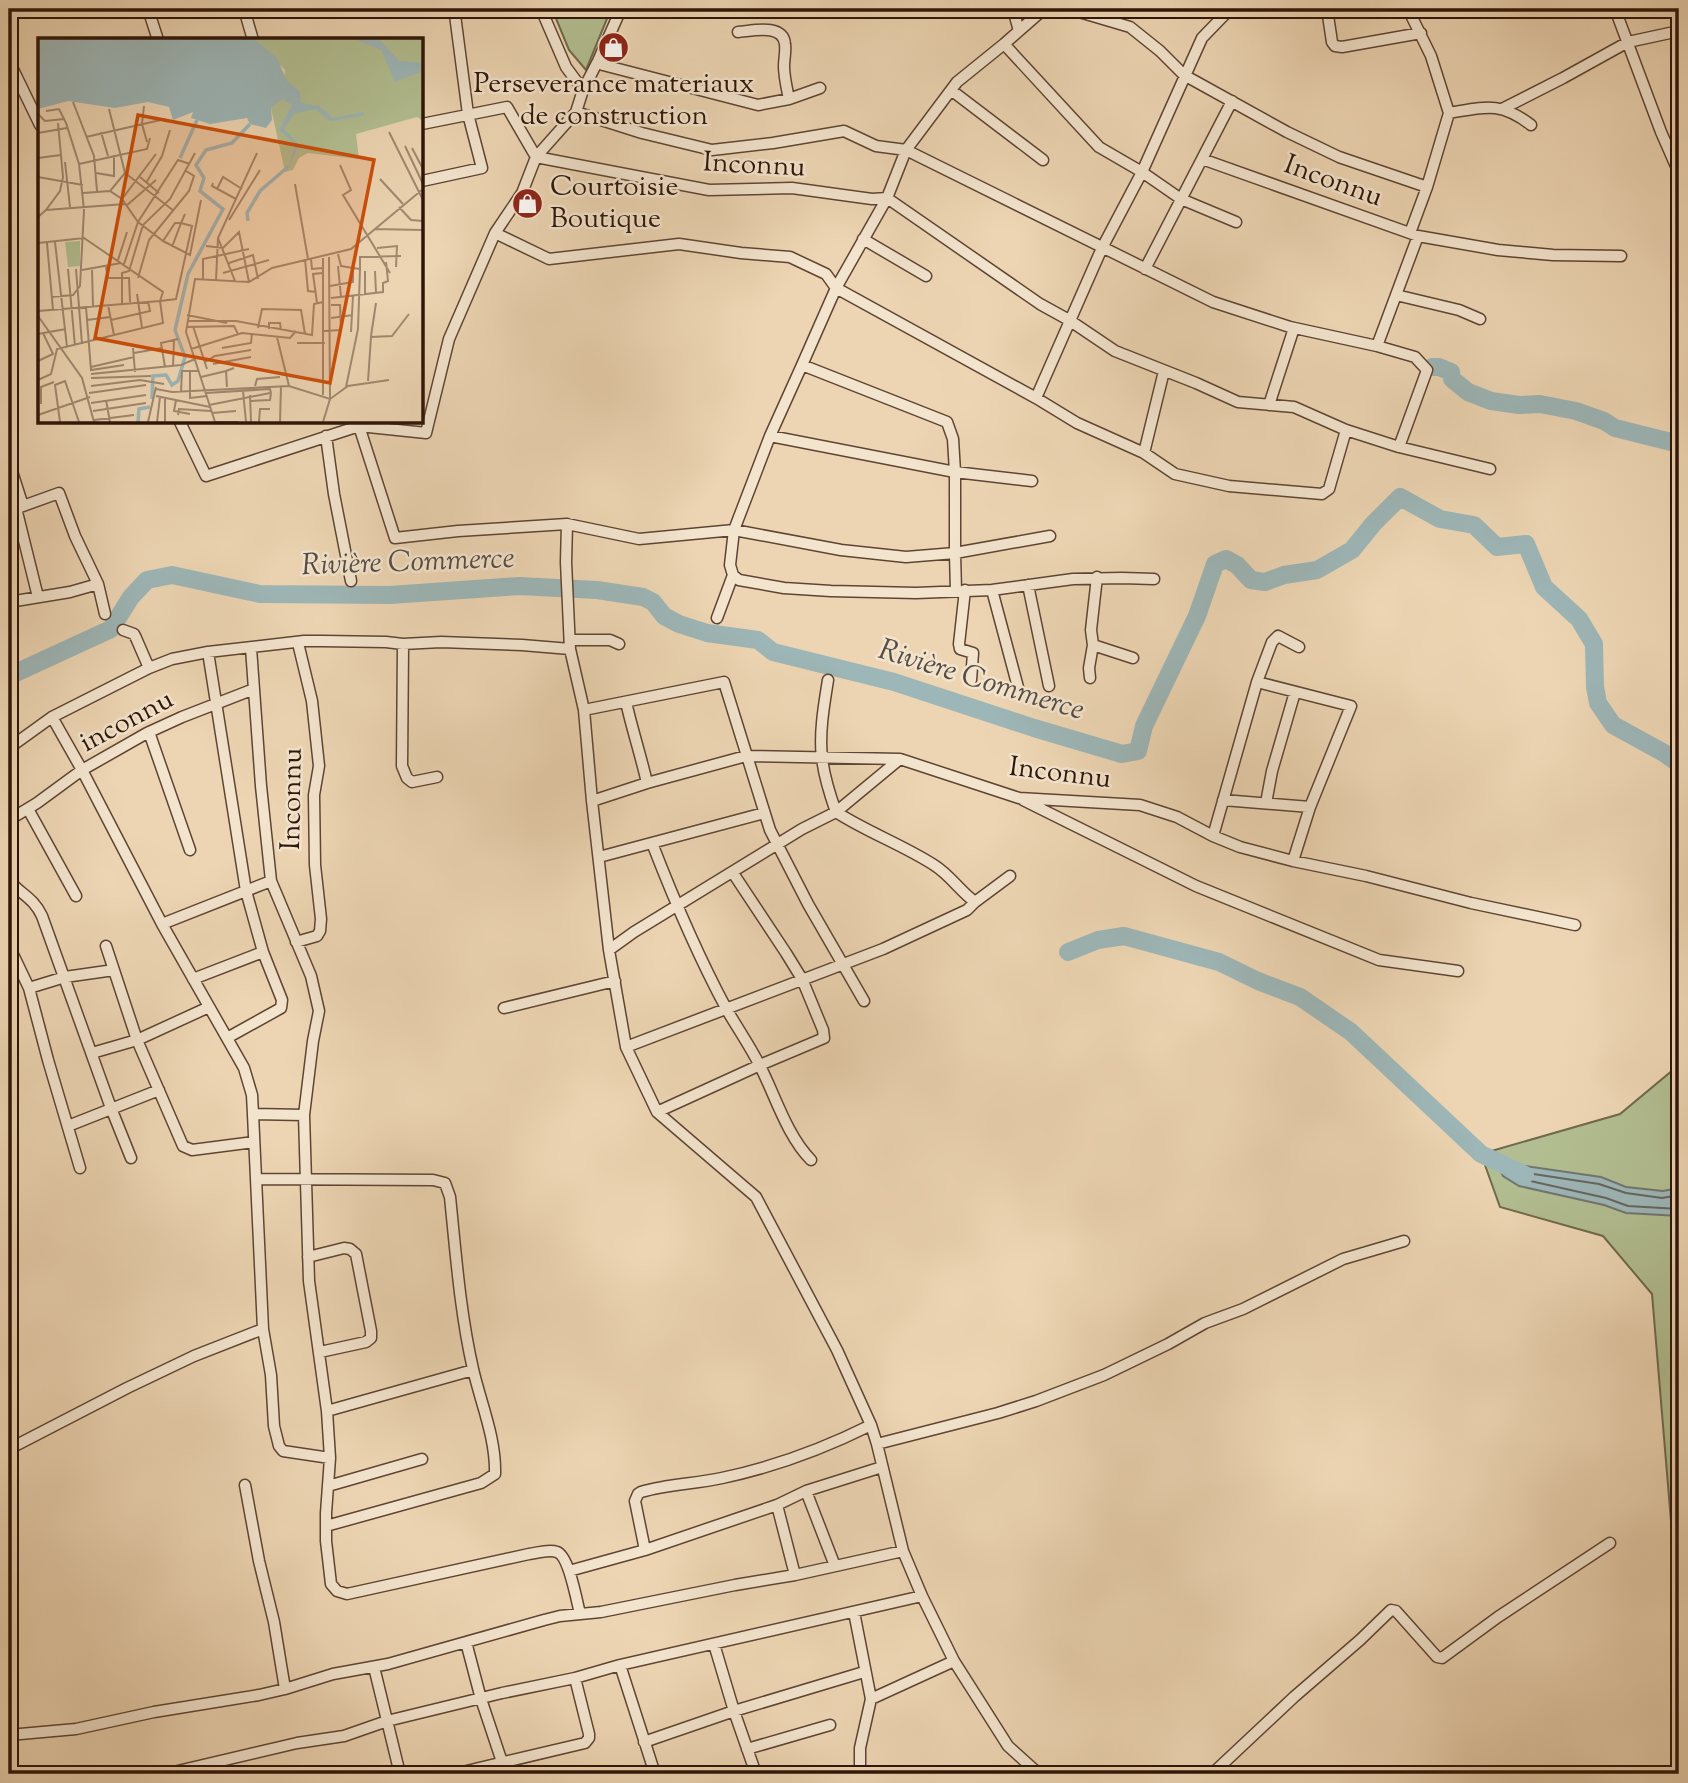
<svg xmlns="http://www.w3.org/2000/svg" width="1688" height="1783" font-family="'Sorts Mill Goudy',serif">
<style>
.green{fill:#b2be91;stroke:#706a4c;stroke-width:2}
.water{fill:#9db6b7;stroke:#717671;stroke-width:2}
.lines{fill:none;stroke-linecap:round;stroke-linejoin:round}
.shore{stroke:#666660;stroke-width:2}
.river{stroke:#9db6b7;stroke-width:18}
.minor-casing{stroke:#5e4533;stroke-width:13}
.minor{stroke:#f3e4ce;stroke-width:10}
.labels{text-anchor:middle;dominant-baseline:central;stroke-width:5;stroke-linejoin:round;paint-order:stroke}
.poi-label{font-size:28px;fill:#2f1508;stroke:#f3e4ce}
.street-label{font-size:28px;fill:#2f1508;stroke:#f3e4ce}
.water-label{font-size:30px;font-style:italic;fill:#564d45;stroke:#f3e4ce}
.inset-river{fill:none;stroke:#9db6b7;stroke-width:3.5}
.inset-road{fill:none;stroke:#a1886f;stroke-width:2}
.view{fill:#cc4f0b;fill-opacity:0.15;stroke:#cc4f0b;stroke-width:3.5}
.inset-edge{fill:none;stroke:#2f1508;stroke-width:3.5}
</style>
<rect width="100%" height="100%" fill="#edd5b3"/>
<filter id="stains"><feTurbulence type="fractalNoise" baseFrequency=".00286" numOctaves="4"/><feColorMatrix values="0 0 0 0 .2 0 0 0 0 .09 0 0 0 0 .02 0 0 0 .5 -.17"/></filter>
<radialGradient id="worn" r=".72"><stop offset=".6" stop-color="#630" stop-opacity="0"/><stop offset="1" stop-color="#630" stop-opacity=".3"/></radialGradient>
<path class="green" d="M552 9H611L586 70 569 50Z
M1679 1065V1673H1678L1673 1545 1652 1294 1603 1236 1500 1207 1481 1154 1620 1114Z"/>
<path class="water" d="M1506 1165 1525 1166 1601 1177 1626 1187 1663 1191 1679 1188V1216L1626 1213 1604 1205 1519 1186 1503 1176 1500 1170Z"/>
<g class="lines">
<path class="shore" d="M1679 1195 1662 1198 1626 1193 1599 1184 1527 1173 1523 1176 1526 1180 1606 1198 1628 1206 1679 1209"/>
<path class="river" d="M1432 367H1439L1451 372 1452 379 1468 392 1491 401 1519 405 1540 404 1576 411 1604 421 1615 428 1679 444
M9 676 111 629 131 597 147 580 172 575 260 594 390 595 519 586 597 590 643 597 653 602 664 616 679 624 707 633 758 640 773 652 894 682 1034 728 1122 754 1138 751 1144 726 1197 616 1215 564 1226 559 1237 565 1251 580 1265 582 1284 575 1317 570 1352 550 1373 524 1400 497 1440 519 1474 525 1497 547 1526 544 1544 587 1579 619 1594 644 1595 687 1598 703 1613 725 1664 753 1679 764
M1068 952 1098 940 1124 936 1219 962 1258 981 1300 997 1351 1032 1481 1154 1525 1175"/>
<defs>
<path id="minor" d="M148 9 158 40
M244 9 253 40
M541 9 566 67 583 90
M621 9 598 61 583 90 576 112 536 157 522 193 495 233 449 339 426 433 359 426 395 538 458 531 567 524 639 539 734 530 841 550 906 557 955 553V472L1032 481
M1013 9 1019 31
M1069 9 1130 27 1160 51 1184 75 1287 132 1339 157 1427 187
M1327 9 1332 42 1335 46 1342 47 1421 33
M1408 9 1431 56 1449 113C1485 107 1500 101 1531 125
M1615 9 1661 132 1679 173
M738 32C752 31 783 23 785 44 786 52 784 59 784 66 784 77 787 89 789 99
M1004 44 1099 147 1142 172 1181 199 1236 222
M9 61 40 125
M598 61 603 65 758 105 789 99 820 88
M951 90 1043 160
M1502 109 1563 78 1628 42 1679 31
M576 112 642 133 712 150 773 143 844 131 876 146 906 150 1213 302 1290 327 1377 346 1415 357 1427 370 1399 447
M422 124 507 107 536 157 709 190 792 188 872 199 887 198 1040 304 1069 320 1115 351 1196 383 1238 402 1294 407 1346 430 1399 447 1490 469
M1202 159 1418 236 1498 250 1553 255 1621 256
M422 181 482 168 468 114 455 15 468 9
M495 233 549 259 679 244 741 253 790 257 826 274 836 288 1036 398 1077 423 1144 453 1175 474 1229 486 1322 494 1329 489 1346 430
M1410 233 1427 187 1449 113
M863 239 926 276
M1145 269 1232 101
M1396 295 1418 236
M1377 346 1396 295 1459 310 1480 319
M802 365 770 436 734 530 730 565 733 575 739 580 784 588 831 591 916 593 992 590 1073 579 1122 578 1154 579
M1036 398 1102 248 1142 172 1202 38 1230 9
M1269 405 1294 328
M180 422 206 476 359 426
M326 436 334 494 351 581
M770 436 955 472 953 439 947 422 802 365 836 288 887 198 906 150 957 82 1004 44 1044 9
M1144 453 1164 371
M9 462 23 506
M16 508 38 597
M9 511 59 493 75 536 98 584 105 614
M567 524 566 562 570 649
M1028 585 1049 686
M965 590 959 644 960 649 973 653 971 680
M992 590 1019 691
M956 591 955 553 1050 536
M9 602 70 592 98 584
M717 618 733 575
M123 630 134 634 136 638 149 668
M570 640H610L619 644
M403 644 402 766 407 778 412 782 437 777
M1093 645 1133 658
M251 648 261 786 271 881 311 976 319 1011 313 1041 304 1115 309 1281 327 1411 330 1458 326 1513V1541L331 1584 337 1591 347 1594 529 1554C537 1553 549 1549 557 1552 569 1556 577 1602 580 1614
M208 652 246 891 263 952 282 1000 281 1008 227 1038
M1090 678 1089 668 1093 645 1091 630 1097 577
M1257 682 1351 706 1310 807 1293 861
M626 702C632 729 641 756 647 783
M584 710 724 682 770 830 808 904 864 1001
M52 717 82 770 162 924 244 1068 252 1095 253 1114 263 1329 271 1375 274 1426 279 1446 283 1451 330 1458
M149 732 190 850
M9 748 52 717 149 668 172 659 208 652 304 641H322L386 642 403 644 441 642 522 645 570 649 584 710 592 801 609 950 626 1047 657 1112 756 1197 837 1350 871 1425 877 1444 903 1551 922 1596 954 1661 1008 1746 1039 1774
M1023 800 1196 886 1379 960 1458 971
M1223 800 1310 807
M592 801 647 783 746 756 900 759 1019 798 1140 805 1177 817 1213 836 1240 847 1293 861 1366 876 1471 903 1575 925
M1266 803 1272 771 1295 692
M28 809 76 896
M9 820 37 803 82 770 147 733 182 717 254 689
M1213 836 1257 682 1272 642 1278 636 1299 647
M652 843C674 900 698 956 727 1010 738 1029 750 1046 760 1066 775 1095 787 1136 811 1160
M599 857 764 813
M9 880C21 895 33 897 42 916L111 1108 131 1158
M975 902 1010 876
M162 924 271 881
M296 942 317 936 320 931 321 919 315 865 314 795 319 766 312 701 298 643
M9 946 29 988 48 1060 80 1168
M106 946 137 1040 183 1146 192 1150 254 1142
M609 950 634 932 802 829 836 812 900 759
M193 979 263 952
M29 988 65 977 114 970
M504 1008 615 981
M626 1047 883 949 967 910 975 902C960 891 950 875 934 865 903 845 867 832 836 812 830 795 824 777 822 758 819 733 824 705 828 680
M92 1053 137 1040 209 1007
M657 1112 760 1065 824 1038 823 1030 802 979 786 953 733 873
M253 1114 304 1115
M68 1126 159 1090
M257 1179 433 1180 445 1183 450 1197C456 1255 460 1312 473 1369 481 1404 496 1438 495 1474L481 1483 326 1526
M308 1257 344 1248 350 1249 356 1254 371 1331V1338L366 1342 320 1352
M9 1326 12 1325
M327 1411 473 1370
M877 1444 998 1413 1036 1401 1104 1375 1168 1344 1205 1323 1243 1309 1343 1259 1404 1241
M9 1449 127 1388 194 1356 263 1329
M245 1485 259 1561 274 1622 285 1689
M328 1486 422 1459
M777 1505 806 1491
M645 1550 635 1501 638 1494 641 1492C667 1484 695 1484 722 1478 774 1467 823 1449 871 1425
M835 1566 806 1491 882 1467
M569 1571 645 1550 777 1505 795 1575
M854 1612 871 1699
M466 1642 481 1699 506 1774
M714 1644 734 1711 756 1774
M620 1665 655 1774
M374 1667 400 1774
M9 1735 76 1729 154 1712 259 1695 285 1689 333 1674 388 1664 544 1620 560 1616 601 1612 735 1585 795 1575 903 1551
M644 1742 734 1711 864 1672
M747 1749 830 1725
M165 1774 297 1743 344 1736 387 1721 502 1693 575 1678 620 1665 922 1596
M454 1774 585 1743 589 1738V1734L575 1678
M860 1774V1748L871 1699 954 1661
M1212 1774 1294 1697 1360 1640 1391 1610 1396 1611 1437 1657 1442 1658 1498 1617 1610 1543"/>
</defs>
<use href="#minor" class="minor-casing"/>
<use href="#minor" class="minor"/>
</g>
<defs>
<symbol id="shop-disc" viewBox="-11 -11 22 22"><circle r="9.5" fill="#8f2418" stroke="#f3e4ce"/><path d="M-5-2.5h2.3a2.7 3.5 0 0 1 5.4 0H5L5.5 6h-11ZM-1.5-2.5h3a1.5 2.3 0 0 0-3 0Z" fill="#fff"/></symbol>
</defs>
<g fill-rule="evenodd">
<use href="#shop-disc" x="596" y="30" width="35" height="35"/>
<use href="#shop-disc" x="510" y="186" width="35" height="35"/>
</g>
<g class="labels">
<g class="poi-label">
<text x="614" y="85">Perseverance materiaux<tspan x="614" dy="32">de construction</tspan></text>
<text x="550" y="188" text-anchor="start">Courtoisie<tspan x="550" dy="32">Boutique</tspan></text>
</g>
<g class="street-label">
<text transform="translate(754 166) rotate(3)">Inconnu</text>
<text transform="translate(1333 182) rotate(20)">Inconnu</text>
<text transform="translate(127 722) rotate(-28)">inconnu</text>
<text transform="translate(1060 774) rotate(7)">Inconnu</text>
<text transform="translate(293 799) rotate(-89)">Inconnu</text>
</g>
<g class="water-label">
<text transform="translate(408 563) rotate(-2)">Rivière Commerce</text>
<text transform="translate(981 681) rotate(17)">Rivière Commerce</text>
</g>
</g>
<g transform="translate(38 38)">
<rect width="385" height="385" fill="#edd5b3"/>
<path d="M216 1H385V83L379 79 318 96 321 121 270 115 261 120 255 132 247 134 233 70 244 61 247 32ZM42 203V228L30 229 27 204Z" fill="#b2be91"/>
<path d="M0 1H216L239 20 249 43 262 53 263 65 281 68 295 80 326 74 325 78 292 83 277 71 256 76 246 91 261 107 250 131 257 106 241 92 254 67 245 61 233 70 234 82 228 90 212 86 209 80 172 86 153 80 155 74 135 82 131 69 110 64 77 70 30 63 0 71ZM317 1H341L361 23 385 25V33L357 44 343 12Z" fill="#9db6b7"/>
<path class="inset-river" d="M142 120 159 82M210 183 209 175 222 153 251 128M114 361 115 338 128 337 134 347 140 343 147 319 137 292 150 236 185 171 162 153 166 140 158 127 168 112 194 105 212 86M100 384 101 371 112 369"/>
<path class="inset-road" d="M35 64 56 118 59 153M106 68 104 86 109 104M71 71 87 135 136 173M8 73 21 71 28 85 41 126 46 172 42 248 35 257 13 259M0 76 7 83 26 81M63 94 70 118M351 94 385 162M0 95 29 90M48 99 127 81M367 108 385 146M374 110 385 131M0 120 23 117M27 124 32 169M41 126 109 111 112 100M302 127 313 152 305 157 352 235M58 135 76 138V117M87 135 72 153 84 161 100 184 125 203 137 185H143L134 209M0 139 45 147M102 139 121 155M342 141 365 166M108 145 124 118 132 92M175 145 174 148 198 161M257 146 270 221M179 151 185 139 204 151M45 155 72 153M84 161 118 116M88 168 118 142M361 169 373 182 385 183M8 172 22 153 25 139 20 85M0 179 8 172 87 166M191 182 222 132M337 191 385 192M180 200 197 243M125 203 152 217 163 162M17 204 29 309M0 205 46 200 125 254 122 263 138 261 154 188 143 185 147 176M9 205 15 272M168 208 185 210 201 194 211 244M339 210 359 208 358 229M300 216 303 228 322 231 320 291 308 349M285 220V357M267 221 270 253 278 254M273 221 274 231 285 230M80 222 89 194M191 225 215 217 220 241M86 226 100 184 140 122 152 126M300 228 303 259M68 229 70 240H91L92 264M30 231 37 308M38 231 44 306M322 231V219L363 218M44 232 83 225M54 232 55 268M337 233 338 255M185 235 231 222M100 240 111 202 151 153 156 138 148 133M165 241V221L211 211M178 242 180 200 219 115M292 248 315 244V232M99 256 104 290M327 256V233M293 260 345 254V245L350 243 348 224M279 265 275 236 285 235M84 266V235L91 233 105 187 132 161 157 115M70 267 76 297M48 269 53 332 86 327M0 273 122 263M149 277 189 285M0 278 44 340 56 384M293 280 315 277M49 282 72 279M73 282 112 273 110 263M149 283H198L274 297 276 266 285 264M155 288 169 331M148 289 196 288 200 296M220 290 224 271 263 272 267 296M231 291V285H242L243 292M286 293 303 292 302 267H293M313 294 315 258M0 296 28 291M333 298 338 265M239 299 251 348M259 305H287M95 310 97 334M184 310 213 305 214 295M153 311 204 295 252 300 258 293M96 315 124 310M0 323 15 316 5 295M167 324 177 318 213 312M175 326 213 319M135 328 136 302M53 329 96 319M127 329 123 305 140 301M152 333V360L169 358M53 336 143 327 157 321M163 339 188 333M53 340 113 338M0 342 13 336 19 311 125 285 122 263M330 343 333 299 354 298 371 276M53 348 102 342 126 346M217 348 219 341 242 339M189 349 188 333 196 330M118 351 134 354 251 348 292 361 291 219M205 353 208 384M143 354 144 333H161M51 355 108 347M168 355 232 351 233 355M212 357 213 384M118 358 172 369M68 362 72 384M138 362 136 373 152 376M213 363 232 362 233 355M53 365 108 357M3 366V349L16 344M171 367 232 355M55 373 108 365M174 375 198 373M0 377 52 359M140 377 141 371 173 373M56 382 96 377M22 384 17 347 27 343 41 384M110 384 118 349M119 384 122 359M127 384V360M177 384 148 294 157 241 211 244 234 230 313 211 385 151M177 384H201M221 384 222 371H232M242 384 243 348M285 384 292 361 310 348 351 342"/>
<path class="view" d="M100 77 336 122 292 345 57 300Z"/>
<rect width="385" height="385" class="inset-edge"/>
</g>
<rect width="1688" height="1783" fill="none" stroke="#edd5b3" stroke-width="35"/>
<rect x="10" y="10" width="1667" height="1762" fill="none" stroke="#2f1508" stroke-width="3.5"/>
<rect x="18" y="18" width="1653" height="1748" fill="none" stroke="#2f1508" stroke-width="2"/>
<rect width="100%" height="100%" filter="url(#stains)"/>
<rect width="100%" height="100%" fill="url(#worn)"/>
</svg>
